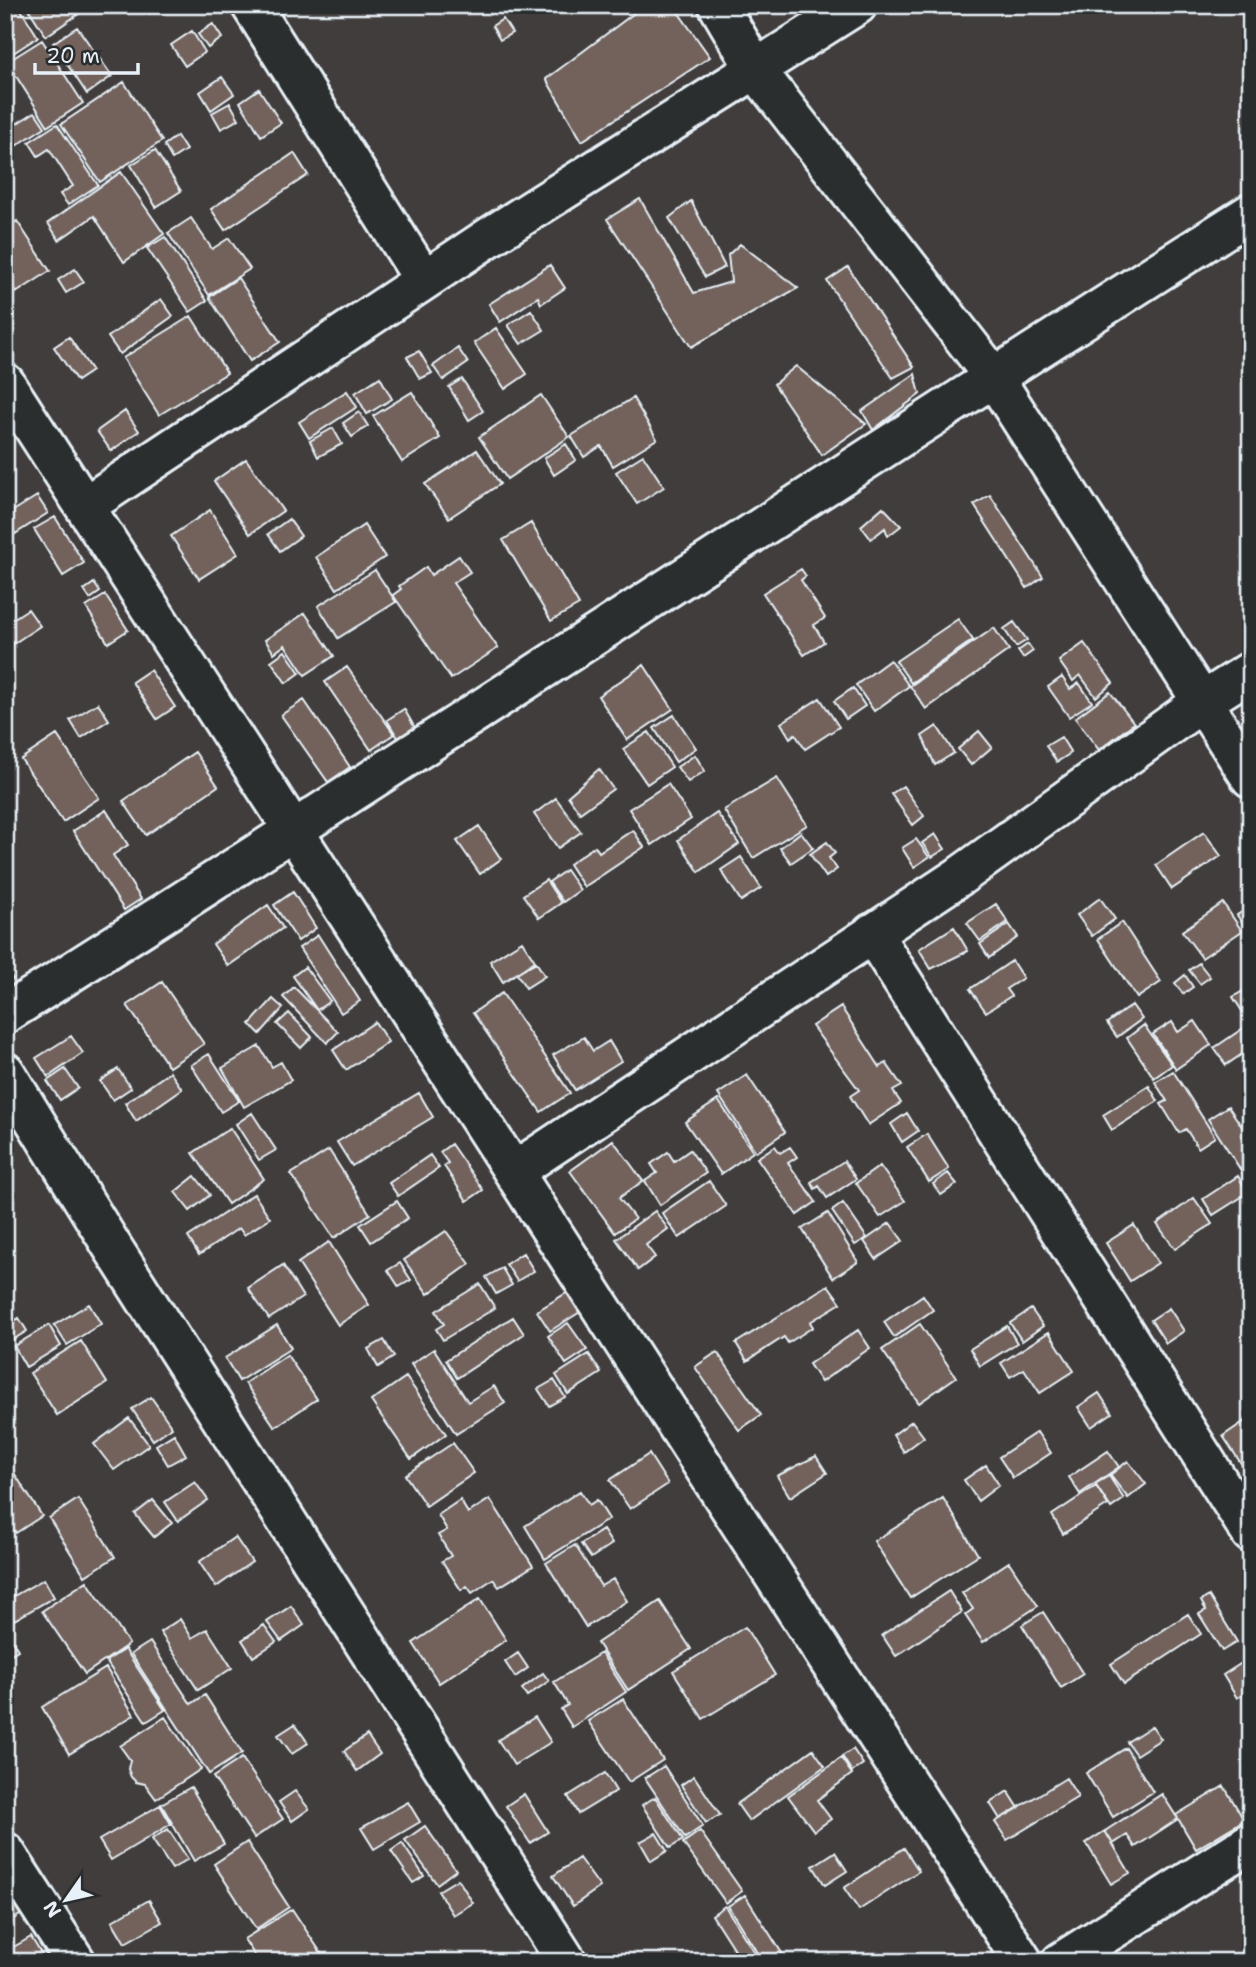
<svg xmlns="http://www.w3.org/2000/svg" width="1256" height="1967" font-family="'Shantell Sans',sans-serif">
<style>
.building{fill:#73625b;stroke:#e8f1f8;stroke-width:2}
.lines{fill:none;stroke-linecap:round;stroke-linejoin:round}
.street-casing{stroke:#e8f1f8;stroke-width:44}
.street{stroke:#2a2d2e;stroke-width:38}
</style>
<rect width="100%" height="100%" fill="#403d3c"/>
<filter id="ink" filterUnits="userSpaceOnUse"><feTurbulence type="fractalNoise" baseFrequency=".0143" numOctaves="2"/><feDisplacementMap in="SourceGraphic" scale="14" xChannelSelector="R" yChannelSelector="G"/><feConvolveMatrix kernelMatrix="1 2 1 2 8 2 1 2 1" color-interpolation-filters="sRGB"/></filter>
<g filter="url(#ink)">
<path class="building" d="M5 5H18L38 37 7 57Z
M26 5H78L83 11 46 36Z
M645 5H673L710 57 582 141 546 79Z
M503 19 512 33 500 40 492 26Z
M213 24 222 38 208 48 198 34Z
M77 27 112 76 87 94 53 43Z
M192 31 205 52 185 66 171 45Z
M42 40 83 103 48 126 7 62Z
M222 77 234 94 211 110 200 92Z
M124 82 162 141 100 182 61 124Z
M259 89 281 123 261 136 240 102Z
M230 103 239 119 221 129 212 113Z
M35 112 45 127 5 153V131Z
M57 124 98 185 68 205 60 194 73 186 49 149 38 156 29 142Z
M177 136 186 150 172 159 164 145Z
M155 150 181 191 156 207 131 165Z
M294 153 308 175 225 230 211 209Z
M121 172 164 234 124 262 94 216 59 240 48 223Z
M640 199 694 293 731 282 728 255 740 244 798 288 691 347 607 219Z
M691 201 725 267 705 277 669 218Z
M191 218 212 249 229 238 250 269 209 295 168 233Z
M17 221 50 271 16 293 5 277V229Z
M165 237 207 301 190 312 147 248Z
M550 265 565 288 541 304 538 297 500 322 489 304Z
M848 267 914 367 893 378 827 281Z
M75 269 84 282 66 293 58 280Z
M238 278 280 342 250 361 209 297Z
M161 299 173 316 120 354 108 337Z
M531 310 544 330 521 344 508 325Z
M191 316 227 373 159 415 123 358Z
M496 328 527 374 505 389 474 343Z
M69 337 92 371 77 381 54 347Z
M458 348 468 363 443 380 433 366Z
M419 351 432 373 420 379 407 357Z
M796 366 866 424 822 455 774 384Z
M915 374 920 394 873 430 862 411Z
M380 377 392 399 367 414 355 393Z
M462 379 483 411 469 420 449 387Z
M347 391 357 407 309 438 299 422Z
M412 392 440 438 402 462 373 416Z
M541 395 569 437 507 479 479 437Z
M633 398 657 439 613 466 601 446 584 457 571 436Z
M125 411 139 431 111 451 97 431Z
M359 412 368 426 352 437 343 423Z
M333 428 342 444 318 457 310 441Z
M566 444 576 460 554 475 544 458Z
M477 450 500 484 449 518 425 484Z
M643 455 664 487 637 504 616 472Z
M246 459 283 511 250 534 214 481Z
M990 495 1043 577 1027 588 974 505Z
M37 496 48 513 15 534 5 516Z
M883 507 901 526 888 536 885 528 871 539 861 526Z
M210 510 238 554 199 579 171 536Z
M55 517 84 563 63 576 34 529Z
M289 519 301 536 280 551 268 534Z
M531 523 579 605 551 621 503 540Z
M364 525 385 557 337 589 316 557Z
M459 556 470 572 453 583 498 648 451 679 393 595 401 589 399 586 426 567 431 575Z
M801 569 806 576 801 580 825 618 814 625 824 642 804 655 763 593Z
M375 570 396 602 338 638 318 606Z
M94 583 100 592 90 599 84 590Z
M105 595 128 630 108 643 86 607Z
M28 609 40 626 10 646 5 639V624Z
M305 613 334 656 305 675 285 645 274 653 265 640Z
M958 619 973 640 911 683 896 661Z
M1014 622 1027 640 1016 647 1004 629Z
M994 628 1009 650 926 709 910 686Z
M1084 643 1113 683 1096 697 1080 675 1073 681 1059 661Z
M1028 644 1033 651 1023 658 1018 651Z
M285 651 300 673 286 683 271 661Z
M890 660 909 686 874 711 856 685Z
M644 665 673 709 627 740 598 696Z
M347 667 394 734 371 750 325 682Z
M150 670 175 707 157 719 132 682Z
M1062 677 1070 689 1079 683 1092 702 1069 717 1048 687Z
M853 688 865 706 846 719 834 701Z
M1110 692 1134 723 1099 750 1075 718Z
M820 698 839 727 805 749 795 734 790 738 781 723Z
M304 700 350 767 328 782 281 715Z
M98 703 109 720 81 738 70 720Z
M404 709 415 728 398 738 387 720Z
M674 715 696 748 676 762 654 728Z
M937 726 954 753 935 765 922 736Z
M979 731 992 747 971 765 958 749Z
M649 732 672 767 647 784 623 749Z
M5 734 13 745 5 750Z
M57 735 99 798 63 822 21 759Z
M1061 737 1071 753 1057 762 1046 746Z
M195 752 218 786 146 835 123 801Z
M695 755 705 771 688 782 677 767Z
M599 769 613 789 580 813 568 796Z
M777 778 807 825 753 858 724 810Z
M668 784 691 819 652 845 629 809Z
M903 786 924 816 913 825 891 794Z
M556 798 581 832 558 848 534 814Z
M106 810 128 845 113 855 141 899 124 910 73 831Z
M717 813 739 844 699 872 678 840Z
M479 826 501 859 480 874 457 841Z
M633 830 644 847 584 887 569 864 595 846 599 852Z
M801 832 813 848 791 863 780 848Z
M1204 832 1221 856 1172 889 1156 865Z
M935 834 945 849 932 857 922 843Z
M916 839 929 857 914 867 902 848Z
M827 842 835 853 829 858 837 869 826 877 810 854Z
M741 857 761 888 741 901 721 870Z
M566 870 580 890 563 902 549 882Z
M546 880 561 903 539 918 523 895Z
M293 892 316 928 298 941 274 905Z
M1100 898 1115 919 1092 936 1077 915Z
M1223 903 1242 931 1202 958 1182 931Z
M996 904 1008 922 980 941 967 923Z
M268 905 283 928 228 966 213 944Z
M1251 906V926L1246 929 1237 915Z
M1122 922 1161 982 1137 998 1098 939Z
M1009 924 1018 937 989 958 980 944Z
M954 927 968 951 931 969 919 949Z
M1251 931V945L1244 935Z
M318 935 360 1001 341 1013 299 948Z
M522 941 535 961 503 982 490 961Z
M1012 961 1023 978 1006 989 1011 996 986 1012 970 989Z
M536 962 545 976 526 988 517 974Z
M1199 963 1210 977 1200 984 1189 970Z
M305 967 330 1001 317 1010 293 976Z
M5 968 13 979 5 985Z
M1185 975 1193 987 1183 994 1175 983Z
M162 982 204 1044 169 1067 127 1005Z
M1251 986V1018L1248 1020 1233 997Z
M294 987 338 1032 327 1043 283 997Z
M502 993 570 1093 541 1112 473 1013Z
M273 999 283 1008 260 1034 250 1024Z
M1132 1005 1142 1019 1117 1037 1107 1023Z
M841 1007 880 1067 886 1063 902 1086 893 1091 901 1103 868 1125 850 1096 859 1090 812 1026Z
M289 1013 312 1037 301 1048 277 1024Z
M1195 1021 1211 1045 1176 1069 1153 1034 1172 1022 1178 1032Z
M375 1022 388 1042 346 1070 333 1050Z
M1251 1023V1048L1226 1065 1214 1048Z
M1144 1025 1172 1065 1154 1078 1127 1038Z
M71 1036 83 1053 48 1077 36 1058Z
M584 1037 593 1051 609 1041 621 1061 575 1090 553 1055Z
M259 1046 272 1067 281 1062 291 1080 244 1107 222 1068Z
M209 1054 239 1101 221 1112 191 1065Z
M65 1069 78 1088 60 1100 47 1081Z
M118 1069 131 1088 113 1100 100 1081Z
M1173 1071 1215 1137 1198 1148 1186 1129 1179 1133 1161 1104 1167 1101 1155 1082Z
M170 1072 182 1089 136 1121 125 1103Z
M747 1075 785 1132 756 1152 718 1094Z
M1149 1086 1158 1101 1112 1130 1103 1115Z
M419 1093 433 1117 352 1166 337 1142Z
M718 1100 753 1152 721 1174 685 1122Z
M1228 1106 1251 1140V1186L1208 1119Z
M252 1113 276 1150 259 1160 236 1124Z
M907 1113 918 1131 902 1142 891 1124Z
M230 1128 264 1179 228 1204 193 1153Z
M927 1134 949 1169 929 1182 907 1147Z
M613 1140 643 1181 619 1198 635 1219 615 1233 570 1171Z
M451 1144 483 1190 467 1201 444 1166 448 1163 440 1152Z
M775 1146 780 1153 790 1147 797 1157 788 1163 816 1202 797 1215 757 1158Z
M329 1150 370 1214 334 1238 291 1174Z
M690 1150 706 1173 660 1205 645 1181 657 1173 651 1164 668 1152 674 1161Z
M430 1155 439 1168 398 1196 389 1183Z
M844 1161 856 1179 827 1198 819 1186 815 1189 811 1182Z
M880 1166 905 1201 880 1217 856 1183Z
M948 1173 957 1184 941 1195 933 1184Z
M195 1176 210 1195 190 1211 175 1192Z
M1238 1176 1248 1193 1213 1215 1203 1199Z
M709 1181 726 1206 679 1238 662 1213Z
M254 1194 270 1218 244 1235 239 1228 199 1255 188 1237Z
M1194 1198 1212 1224 1175 1249 1157 1224Z
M397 1201 408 1218 371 1242 360 1225Z
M843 1203 867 1238 855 1245 832 1211Z
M655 1211 668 1229 646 1245 655 1257 638 1270 616 1239Z
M828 1213 858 1262 833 1278 802 1229Z
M890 1223 903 1241 876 1259 864 1241Z
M1134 1225 1158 1263 1130 1281 1106 1243Z
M446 1231 470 1264 428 1294 404 1260Z
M329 1242 369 1305 338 1325 298 1263Z
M523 1253 534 1271 517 1281 506 1264Z
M400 1263 411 1280 399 1287 388 1270Z
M283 1265 303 1297 269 1319 248 1288Z
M502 1268 512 1285 496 1294 486 1277Z
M480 1284 495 1308 443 1340 436 1329 444 1324 436 1311Z
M828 1285 841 1303 810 1322 813 1327 788 1343 784 1337 747 1361 736 1343Z
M573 1289 585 1309 550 1331 537 1311Z
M923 1295 933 1310 894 1337 884 1322Z
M89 1304 101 1324 67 1345 54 1325Z
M1169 1308 1184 1331 1166 1343 1151 1320Z
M1031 1309 1043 1326 1022 1341 1010 1323Z
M513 1317 524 1334 457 1378 446 1360Z
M19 1318 27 1331 6 1344 5 1327Z
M568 1323 587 1350 566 1364 548 1336Z
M920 1324 956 1377 919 1403 882 1350Z
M49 1325 61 1346 26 1367 14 1346Z
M277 1325 291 1348 239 1381 225 1358Z
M1007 1326 1017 1343 980 1366 970 1349Z
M858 1330 870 1348 821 1382 809 1364Z
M1049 1332 1074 1371 1040 1393 1024 1369 1010 1377 1001 1363Z
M384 1340 394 1357 378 1367 368 1349Z
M81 1341 107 1383 57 1415 30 1373Z
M434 1349 468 1402 494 1386 505 1403 456 1434 411 1364Z
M717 1352 761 1415 739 1430 695 1367Z
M589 1354 601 1373 568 1394 556 1375Z
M287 1355 317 1399 275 1427 245 1383Z
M406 1377 446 1434 411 1459 371 1401Z
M554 1380 565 1397 549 1406 538 1389Z
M1099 1393 1112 1413 1091 1427 1078 1407Z
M151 1397 172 1427 153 1440 132 1409Z
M129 1418 149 1445 114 1470 94 1444Z
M912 1421 924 1437 904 1452 893 1435Z
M1245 1421 1251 1431 1250 1477 1223 1436Z
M1037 1432 1051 1453 1013 1478 999 1457Z
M174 1434 186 1455 168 1465 156 1445Z
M453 1443 474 1473 426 1506 405 1475Z
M1108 1451 1119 1467 1080 1494 1069 1477Z
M649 1454 668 1484 630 1509 610 1480Z
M816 1456 827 1473 790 1497 777 1476Z
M5 1459 42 1516 16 1533 5 1517Z
M1128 1461 1146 1484 1128 1498 1110 1475Z
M986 1465 999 1485 978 1501 964 1480Z
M1109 1476 1124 1499 1111 1508 1095 1484Z
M195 1482 208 1500 178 1521 165 1502Z
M1096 1486 1108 1505 1063 1534 1052 1515Z
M580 1491 589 1505 597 1500 609 1519 545 1559 525 1526Z
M943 1498 978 1555 910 1598 874 1541Z
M78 1499 115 1557 85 1576 49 1518Z
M490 1499 533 1566 499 1587 493 1579 472 1593 467 1586 461 1590 442 1561 451 1556 438 1535 447 1530 438 1515 460 1500 468 1513Z
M153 1500 172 1523 154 1537 135 1514Z
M603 1530 612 1544 591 1558 581 1544Z
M235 1537 252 1562 216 1587 199 1562Z
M575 1545 601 1586 613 1579 627 1601 586 1627 546 1563Z
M1009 1562 1038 1606 983 1642 965 1615 973 1609 962 1593Z
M44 1579 54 1597 14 1620 5 1601Z
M87 1581 129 1644 85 1674 42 1611Z
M949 1591 962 1612 896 1656 882 1635Z
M1209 1596 1237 1642 1222 1651 1199 1614 1206 1610 1201 1601Z
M480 1599 506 1640 439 1683 413 1643Z
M660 1601 691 1649 628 1690 597 1643Z
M291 1606 304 1625 281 1641 267 1622Z
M1043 1612 1083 1674 1061 1688 1022 1625Z
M1188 1614 1201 1634 1124 1684 1111 1664Z
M180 1619 192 1638 207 1629 232 1668 198 1690 160 1632Z
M264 1625 276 1642 253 1657 242 1640Z
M745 1627 775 1675 703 1719 673 1671Z
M5 1629 18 1650 5 1658Z
M150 1642 191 1704 205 1695 242 1753 209 1774 131 1654Z
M125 1649 165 1710 146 1722 106 1661Z
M518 1653 528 1668 515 1677 505 1662Z
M601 1653 626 1692 572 1727 561 1709 568 1705 554 1682Z
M1251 1657V1690L1237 1698 1223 1675Z
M106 1668 134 1715 69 1754 42 1707Z
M543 1673 549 1681 527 1696 522 1689Z
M623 1699 663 1760 629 1782 588 1721Z
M165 1717 201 1769 156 1799 145 1784 136 1782 131 1777 128 1769 130 1760 120 1746Z
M535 1717 551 1742 514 1765 498 1740Z
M295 1724 308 1743 292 1754 278 1735Z
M1152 1726 1161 1739 1136 1755 1127 1742Z
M367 1735 380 1754 357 1771 344 1751Z
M1126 1748 1153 1792 1113 1817 1086 1773Z
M813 1749 825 1766 749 1821 737 1804Z
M853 1749 863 1764 852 1772 842 1756Z
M242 1758 283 1819 254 1838 213 1777Z
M841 1758 852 1774 817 1800 831 1819 814 1831 788 1796Z
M664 1766 703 1826 685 1838 645 1778Z
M605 1773 616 1791 578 1814 568 1796Z
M694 1776 720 1815 706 1823 681 1785Z
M1066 1778 1078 1797 1007 1840 995 1822Z
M1224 1786 1244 1820 1196 1849 1176 1815Z
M191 1787 224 1844 194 1861 161 1804Z
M295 1791 309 1809 292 1821 279 1802Z
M1008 1791 1019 1808 1000 1819 990 1803Z
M524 1794 548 1832 530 1843 506 1806Z
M1162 1794 1178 1819 1135 1847 1127 1835 1113 1844 1105 1831Z
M655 1797 683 1840 670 1848 642 1805Z
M408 1802 420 1822 374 1849 361 1828Z
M160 1805 171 1824 111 1860 99 1840Z
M425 1826 456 1870 437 1884 405 1840Z
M168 1829 188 1859 172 1869 152 1839Z
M700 1831 742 1891 726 1903 683 1843Z
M1105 1831 1130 1873 1111 1884 1086 1843Z
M656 1833 667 1851 651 1861 640 1842Z
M247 1842 289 1907 256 1929 214 1864Z
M402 1843 424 1876 413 1883 391 1851Z
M904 1848 919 1871 859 1910 844 1888Z
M835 1852 847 1871 825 1885 813 1866Z
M579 1858 600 1887 573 1906 553 1876Z
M458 1879 473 1903 453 1915 438 1891Z
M9 1888 25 1912 5 1924V1891Z
M745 1895 785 1958 779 1962H763L728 1906Z
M149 1900 162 1922 125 1943 112 1921Z
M725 1906 760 1962H742L712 1915Z
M292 1909 327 1962H259L244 1939Z
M31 1937 45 1960 18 1962 10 1949Z"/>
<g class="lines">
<defs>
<path id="street" d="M251 5 424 280
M718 5 756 70 993 376 1251 778
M5 383 1023 1962
M85 506 494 234 857 5
M872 933 1251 1533
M5 1014C423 751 833 477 1251 213
M5 1072 113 1248 567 1962
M516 1170 960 876 1202 702 1251 671
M5 1852 76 1962
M1061 1962 1251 1842"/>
</defs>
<use href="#street" class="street-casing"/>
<use href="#street" class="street"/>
</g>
</g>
<rect width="1256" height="1967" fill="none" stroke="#2a2d2e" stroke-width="28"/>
<rect x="14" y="14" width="1228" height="1939" fill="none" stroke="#e8f1f8" stroke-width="2.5" filter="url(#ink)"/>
<g transform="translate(66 1900) rotate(236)" stroke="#2a2d2e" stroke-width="5" paint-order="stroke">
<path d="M0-5L12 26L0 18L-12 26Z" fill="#e8f1f8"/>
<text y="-10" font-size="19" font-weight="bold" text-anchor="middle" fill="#e8f1f8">N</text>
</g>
<path d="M35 63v10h103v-10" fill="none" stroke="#e8f1f8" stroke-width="3.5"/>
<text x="46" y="63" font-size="21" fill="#e8f1f8" stroke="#2a2d2e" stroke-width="5" paint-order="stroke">20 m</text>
</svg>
